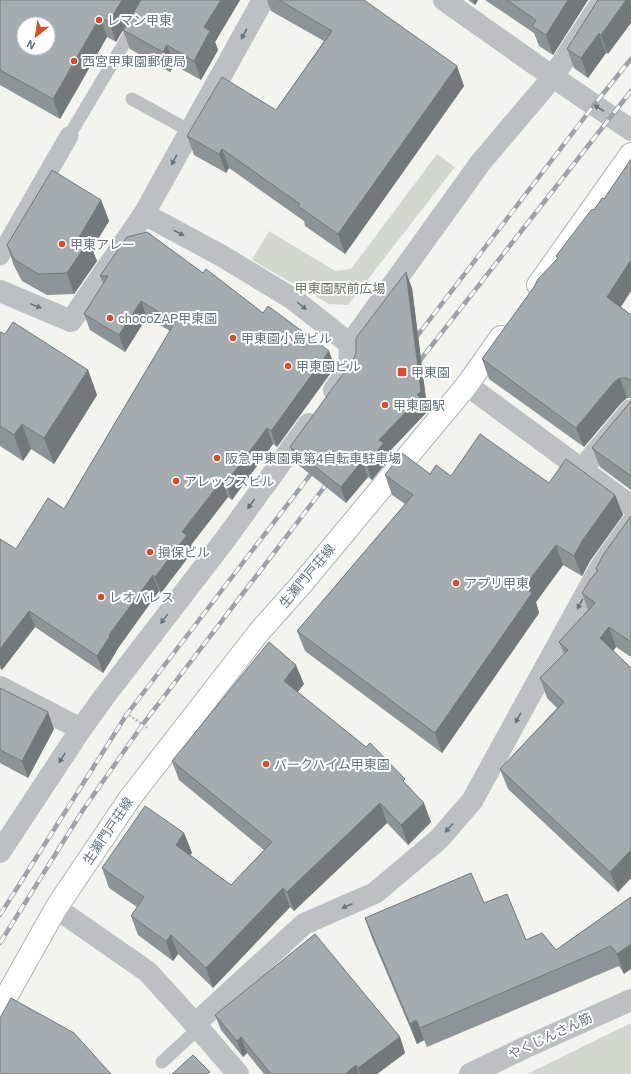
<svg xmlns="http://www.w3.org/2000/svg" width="631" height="1074" font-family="Roboto,'Noto Sans JP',sans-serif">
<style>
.green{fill:#d3d8cf}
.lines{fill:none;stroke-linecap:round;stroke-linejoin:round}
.secondary-casing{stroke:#afb4b8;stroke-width:24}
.path{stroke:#b6b9bb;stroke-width:2.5;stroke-dasharray:2 2;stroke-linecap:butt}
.service{stroke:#bcc0c3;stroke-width:13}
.pedestrian{stroke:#bcc0c3;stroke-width:19}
.minor{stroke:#bcc0c3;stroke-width:22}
.tertiary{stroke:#bcc0c3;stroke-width:22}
.secondary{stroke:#fff;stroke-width:22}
.rail-casing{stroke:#9ca2a7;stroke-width:4.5}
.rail{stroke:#fff;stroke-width:3;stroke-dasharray:9;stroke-linecap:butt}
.wall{fill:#8d9497}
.shaded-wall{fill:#73787b}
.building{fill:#a4acb0;stroke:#73787b;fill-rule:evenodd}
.oneway{fill:#64747f}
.poi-dot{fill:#da4b29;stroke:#fff;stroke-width:1.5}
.labels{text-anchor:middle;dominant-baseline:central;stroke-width:4;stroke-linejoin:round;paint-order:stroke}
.poi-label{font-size:13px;fill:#64747f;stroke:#fff;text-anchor:start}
.park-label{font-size:13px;fill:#677762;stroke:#fff}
.street-label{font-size:13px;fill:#64747f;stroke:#fff}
</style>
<rect width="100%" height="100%" fill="#f3f3ef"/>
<path class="green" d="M437 154 455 167 348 305 329 304 252 260 269 231 335 271 351 269Z
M631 1023V1074H527Z"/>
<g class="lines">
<defs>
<path id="secondary" d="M538 285 631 154
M0 1008 56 908 130 798 259 632 300 586 467 385 501 337"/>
</defs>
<use href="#secondary" class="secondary-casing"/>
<path class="path" d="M126 713 149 729"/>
<path class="service" d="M132 99 190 131
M69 136 150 0
M162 1062 199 1028"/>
<path class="pedestrian" d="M0 256 69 136"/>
<path class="minor" d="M444 0 553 77 631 130
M553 77 603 0
M144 214 222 256 293 299 350 344 349 369 334 390
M0 291 71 321 144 214 263 0
M582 469 631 410
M0 687 81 729
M0 852 81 729 104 697 224 541 309 424
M56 908 148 972 195 1024 238 1074
M195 1024 304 924 375 893 439 839 472 801 600 568 631 524
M470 1074 526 1047 631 1000"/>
<path class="tertiary" d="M350 344 481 162 553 77
M467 385 631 506"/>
<use href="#secondary" class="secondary"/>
<defs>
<path id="rail" d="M411 344 594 105 631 59
M414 368 631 91
M0 915 127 714 317 466
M0 943 83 810 143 724 332 477"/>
</defs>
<use href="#rail" class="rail-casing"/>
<use href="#rail" class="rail"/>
</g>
<path class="wall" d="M0 0H240L215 42 218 50 201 80 174 65 170 72 130 49 123 30 116 42 107 37 60 119 0 85Z
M267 0H364L464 86 345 254 305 226 304 221 229 168 226 173 194 155 187 136 276 110 324 41 271 11Z
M468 0H478L475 5Z
M485 0H588L553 55 539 46 534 33Z
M598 0 608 54 606 53 588 78 574 68 567 49Z
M631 159V291L621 307 631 315V398H627L622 402 584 447 489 379 482 359 534 287 557 259 556 256 594 210 604 199Z
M101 200 109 221 92 249 97 261 74 294 47 295 22 281 14 266 7 245Z
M203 273 263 313 335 367 277 447 273 444 232 500 228 497 191 545 193 551 161 593 159 591 116 651V652L103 673 35 627 2 670 0 668V539L16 549 64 509 170 331 147 317 125 352 90 330 84 314 103 284 100 276Z
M412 288 427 407 424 410 426 413 387 454 389 459 372 480 368 477 346 503 296 463 290 447Z
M0 332 88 370 97 395 54 464 31 449 23 461 0 446Z
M631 401V490L600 467 592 448Z
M430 474 451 476 549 483 615 495 623 515 590 561 582 576 563 565 536 602 539 613 442 753 305 651 297 631 405 504 392 495 385 475Z
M631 516V657L616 647 613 651 631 668V878L618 892 508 789 500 769 557 708 547 698 540 678 564 654 559 642 588 610 582 593 597 571 596 569Z
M304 684 297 692 407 785 431 822 408 845 387 823 294 911 290 907 213 988 178 954 173 961 138 935 131 916 137 907 109 888 102 868 184 833 192 853 190 855 231 885 264 850 179 780 172 761Z
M0 688 54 729 28 778 0 763Z
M631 897 624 974 619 966 427 1047 424 1040 417 1044 372 938 365 918 484 903 526 940 556 950Z
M215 1015 400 1037 405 1053 377 1074H264L247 1053 243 1057 221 1030Z"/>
<path class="shaded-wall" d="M122 0H141L116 42 109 22Z
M221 0H240L215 42 218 50 201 80 194 61 204 27Z
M473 0H478L475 5Z
M568 0H588L553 55 546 35Z
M626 0H631V23L608 54 601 35Z
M100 17 107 37 60 119 53 99Z
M599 33 606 53 588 78 581 58Z
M167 45 174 65 170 72 163 52Z
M457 66 464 86 345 254 338 234Z
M222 149 229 168 226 173 219 154Z
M101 200 109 221 92 249 97 261 74 294 67 273 75 244Z
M631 260V291L614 317 607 297Z
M406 272 412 288 427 407 424 410 426 413 387 454 389 459 372 480 366 464 379 440 417 395Z
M141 301 147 317 125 352 119 335Z
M329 351 335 367 277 447 271 431Z
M88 370 97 395 54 464 44 438Z
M620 378 627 398 622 402 584 447 576 428 614 382Z
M22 424 31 449 23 461 14 435Z
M267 428 273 444 232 500 226 483Z
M362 461 368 477 346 503 341 487Z
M222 480 228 497 191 545 193 551 161 593 155 577 182 532Z
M615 495 623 515 590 561 582 576 574 556 582 541Z
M556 545 563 565 536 602 539 613 442 753 435 733 524 587Z
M153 575 159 591 116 651V652L103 673 97 656 109 635Z
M29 611 35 627 2 670 0 664V649Z
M609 627 616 647 608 658 600 638Z
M296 665 304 684 291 701 284 681Z
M48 712 54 729 28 778 22 761Z
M380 803 387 823 294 911 287 892Z
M424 803 431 822 408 845 401 825Z
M184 833 192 853 183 865 176 845Z
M631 850V878L618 892 610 872Z
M283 888 290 907 213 988 206 968Z
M171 935 178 954 173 961 166 941Z
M631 944V969L624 974 617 954Z
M416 1020 424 1040 417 1044 410 1024Z
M241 1037 247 1053 243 1057 237 1041Z
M400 1037 405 1053 377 1074H360L358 1068Z
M356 1065 359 1074H345Z"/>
<path class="building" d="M0 0H122L109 22 100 17 53 99 0 70ZM24 24H48V48H24Z
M141 0H221L204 27 210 31 194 61 167 45 163 52 123 30Z
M279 0H364L457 66 338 234 298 206 300 204 222 149 219 154 187 136 222 77 276 110 332 31Z
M507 0H568L546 35 532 26 536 20Z
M598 0H626L601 35 599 33 581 58 567 49Z
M631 159V260L607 297 631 315V380L626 378H620L614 382 576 428 482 359 534 287 538 279 558 258 556 256 592 209 594 210 602 198 604 199Z
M52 170 101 200 75 244 89 240 67 273 39 274 15 260 7 245Z
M147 232 203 273 206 269 263 313 268 306 329 351 271 431 267 428 226 483 222 480 182 532 187 535 155 577 153 575 109 635 110 636 97 656 29 611 0 649V539L16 549 48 498 64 509 175 322 141 301 119 335 84 314 108 276H100L127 237Z
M406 272 421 391 417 395 420 397 379 440 384 443 366 464 362 461 341 487 290 447 353 360 356 353V338Z
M13 322 88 370 44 438 22 424 14 435 0 426V332L5 334Z
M631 401V476L592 448Z
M480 434 549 483 566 459 615 495 582 541 574 556 556 545 524 587 532 593 435 733 297 631 413 495 385 475 402 453 430 474 436 465 451 476Z
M631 516V642L609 627 600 638 631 668V850L610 872 500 769 564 702 540 678 568 650 559 642 595 603 582 593 590 580 598 570 596 569 603 555Z
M269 642 296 665 284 681 366 747 370 743 405 779 403 781 424 803 401 825 380 803 287 892 283 888 206 968 171 935 166 941 131 916 144 897 102 868 145 806 184 833 176 845 231 885 272 842 172 761Z
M0 688 48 712 22 761 0 750Z
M471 873 484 903 507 894 526 940 542 933 556 950 631 897V944L617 954 611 946 420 1028 416 1020 410 1024 365 918Z
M315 934 400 1037 358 1068 356 1065 345 1074H271L241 1037 237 1041 215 1015Z
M11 998 74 1033 111 1074H0V1018Z
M193 1055 210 1072 207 1074H172Z"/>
<defs><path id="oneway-solid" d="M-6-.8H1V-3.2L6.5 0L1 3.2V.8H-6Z"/></defs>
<g class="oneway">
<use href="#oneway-solid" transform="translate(244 34) rotate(119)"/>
<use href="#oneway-solid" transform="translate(599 108) rotate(-147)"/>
<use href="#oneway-solid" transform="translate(174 160) rotate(119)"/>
<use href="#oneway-solid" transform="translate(179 233) rotate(28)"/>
<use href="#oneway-solid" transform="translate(36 306) rotate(23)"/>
<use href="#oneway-solid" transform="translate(302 306) rotate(39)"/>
<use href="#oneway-solid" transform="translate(251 504) rotate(126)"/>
<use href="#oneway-solid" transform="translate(580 604) rotate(119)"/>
<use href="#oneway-solid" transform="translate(164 619) rotate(127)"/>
<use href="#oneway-solid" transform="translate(518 718) rotate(119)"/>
<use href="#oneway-solid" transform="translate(62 758) rotate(123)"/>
<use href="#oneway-solid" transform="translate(449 828) rotate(132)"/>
<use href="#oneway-solid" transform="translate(347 906) rotate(157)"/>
</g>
<g class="poi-dot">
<circle cx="99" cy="20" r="4"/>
<circle cx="74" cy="61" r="4"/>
<circle cx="62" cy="244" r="4"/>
<circle cx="110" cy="318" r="4"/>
<circle cx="233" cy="338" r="4"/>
<circle cx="288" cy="366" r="4"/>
<rect x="397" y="367" width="10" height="10" rx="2"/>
<circle cx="385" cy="405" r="4"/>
<circle cx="217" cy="458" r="4"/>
<circle cx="176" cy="481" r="4"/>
<circle cx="150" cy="552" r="4"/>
<circle cx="456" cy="583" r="4"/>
<circle cx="101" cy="597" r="4"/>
<circle cx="266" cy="764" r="4"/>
</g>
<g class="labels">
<g class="poi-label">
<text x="107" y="20">レマン甲東</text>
<text x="82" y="61">西宮甲東園郵便局</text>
<text x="70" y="244">甲東アレー</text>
<text x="118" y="318">chocoZAP甲東園</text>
<text x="241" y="338">甲東園小島ビル</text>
<text x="296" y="366">甲東園ビル</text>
<text x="411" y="372">甲東園</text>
<text x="393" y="405">甲東園駅</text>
<text x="225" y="458">阪急甲東園東第4自転車駐車場</text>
<text x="184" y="481">アレックスビル</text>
<text x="158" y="552">損保ビル</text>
<text x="464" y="583">アプリ甲東</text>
<text x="109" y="597">レオパレス</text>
<text x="274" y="764">パークハイム甲東園</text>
</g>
<g class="park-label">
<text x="340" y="288">甲東園駅前広場</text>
</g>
<g class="street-label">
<text transform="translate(307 576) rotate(-50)">生瀬門戸荘線</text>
<text transform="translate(108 831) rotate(-56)">生瀬門戸荘線</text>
<text transform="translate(550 1036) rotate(-25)">やくじんさん筋</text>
</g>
</g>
<g transform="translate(36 36) rotate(210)"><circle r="19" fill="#ffffff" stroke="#c1c7cc"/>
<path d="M0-3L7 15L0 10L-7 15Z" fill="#da4b29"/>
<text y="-6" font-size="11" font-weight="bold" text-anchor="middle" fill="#64747f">N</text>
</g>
</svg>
